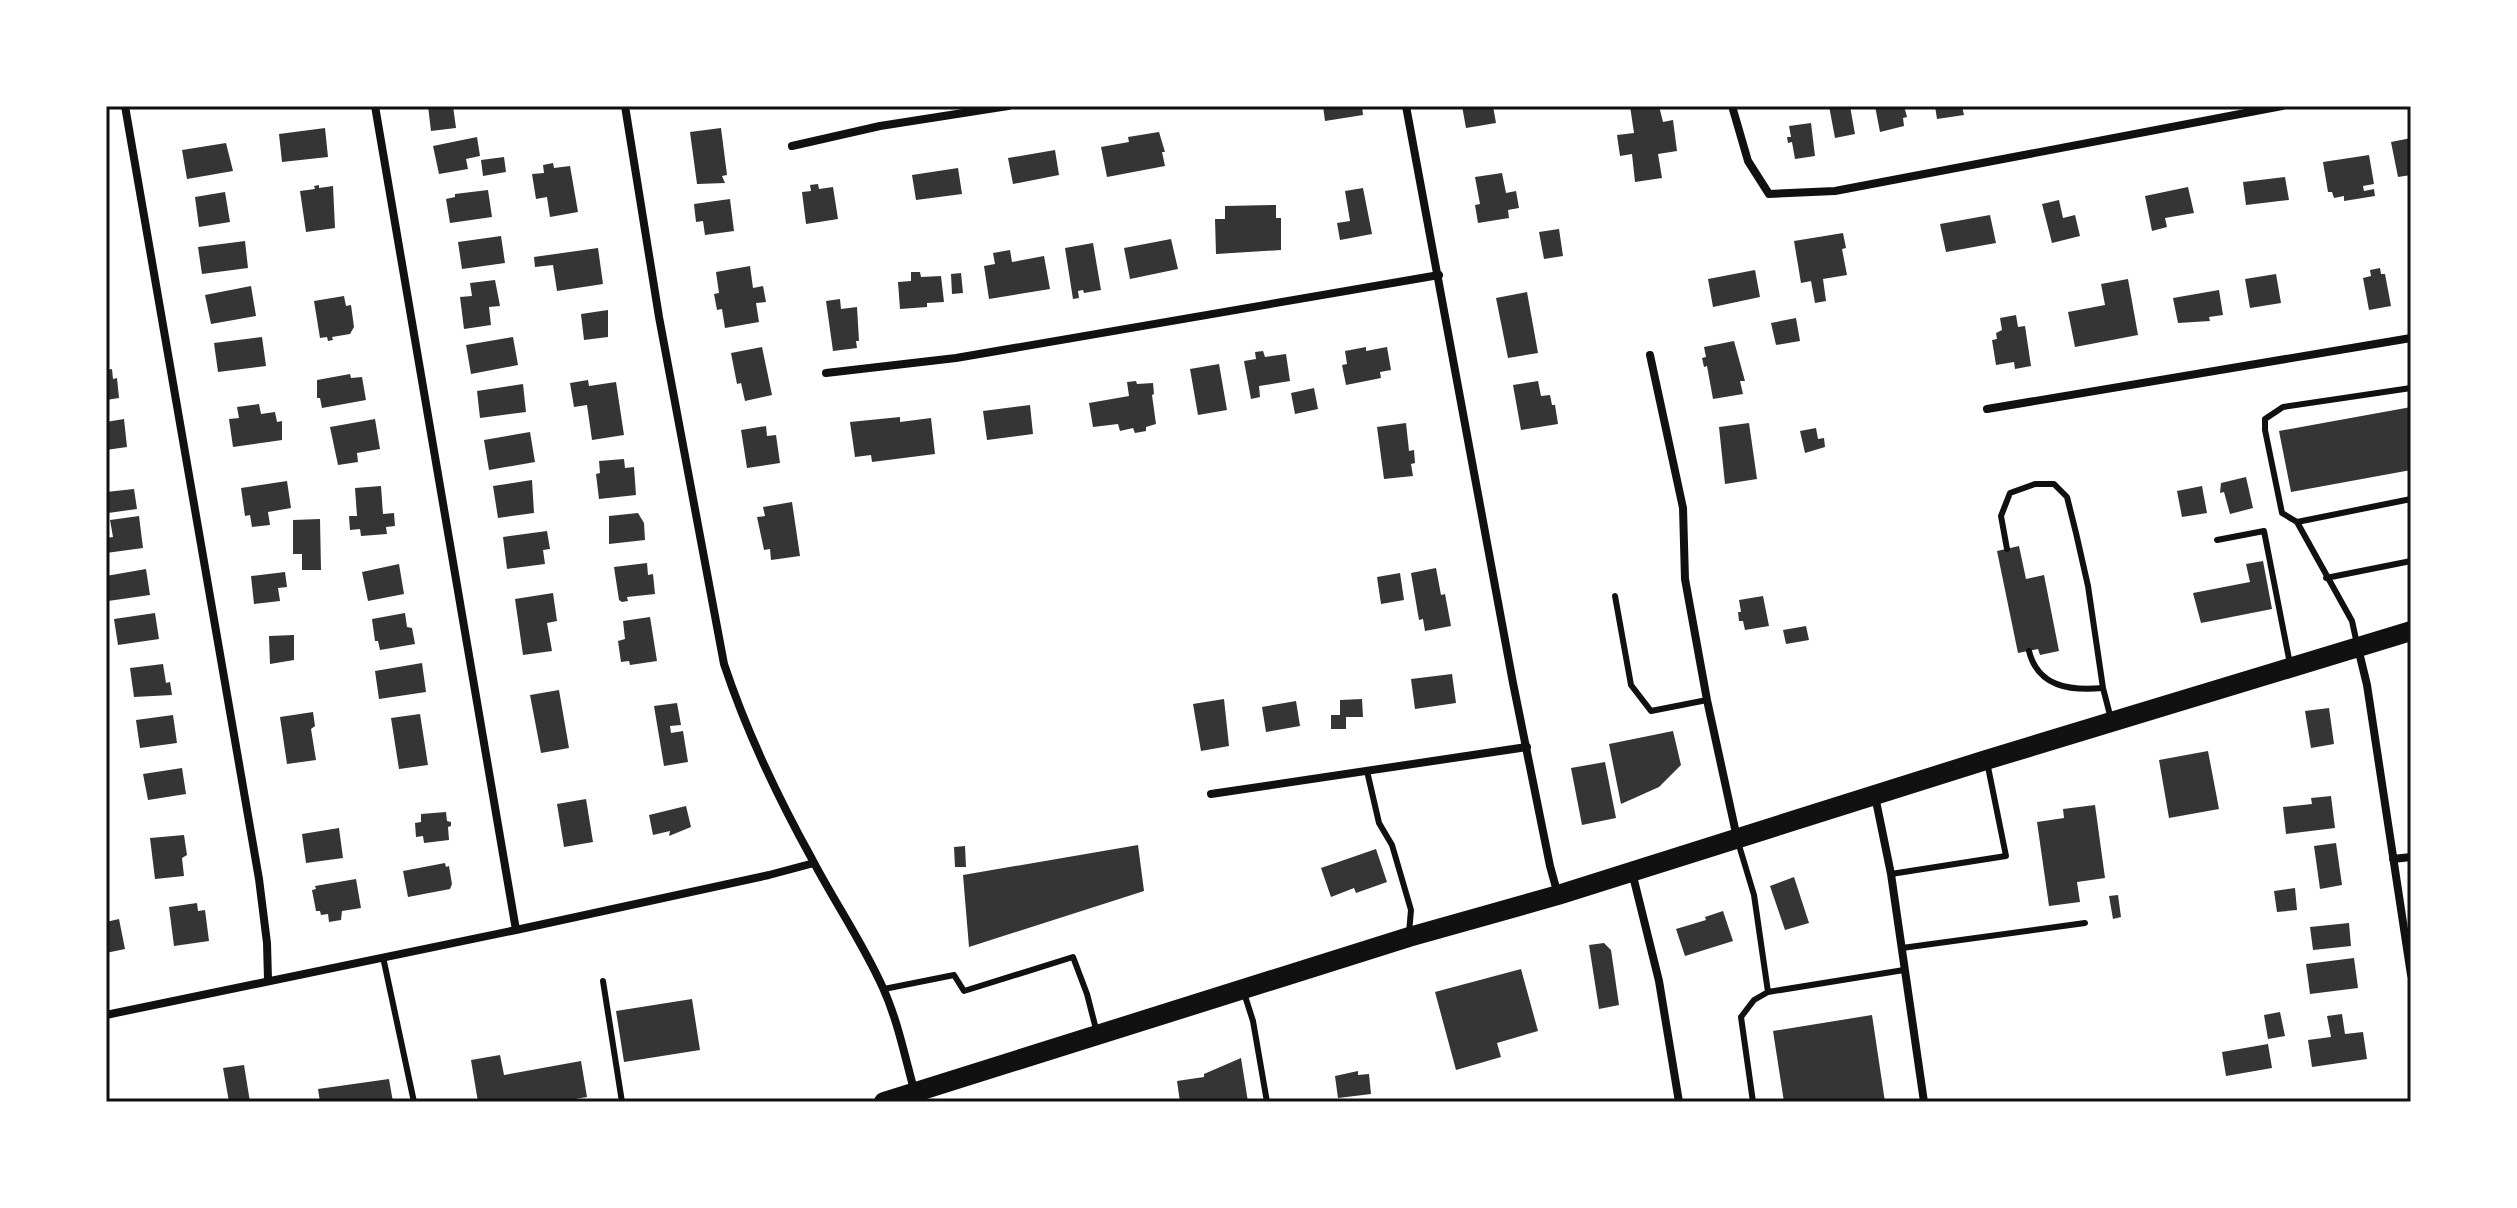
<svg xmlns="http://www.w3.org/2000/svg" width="2517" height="1208" font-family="Poppins,sans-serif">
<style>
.building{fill:#353535}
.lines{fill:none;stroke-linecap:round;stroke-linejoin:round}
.service{stroke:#111;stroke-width:6}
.minor{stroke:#111;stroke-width:8}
.primary{stroke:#111;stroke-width:20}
.neatline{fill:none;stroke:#111;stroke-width:3}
</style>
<rect width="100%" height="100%" fill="#fff"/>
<path class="building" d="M428 106H453L456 128 431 131Z
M1323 106H1362L1363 115 1325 121Z
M1462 106H1493L1496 123 1466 128Z
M1630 106H1659L1663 122 1673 120 1677 151 1658 154 1662 178 1635 182 1632 154 1620 156 1617 135 1634 133Z
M1829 106H1850L1855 134 1835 138Z
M1875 106H1904L1907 117 1903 118 1904 126 1880 132Z
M1935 106H1962L1964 115 1937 119Z
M1811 123 1815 156 1795 159 1792 142 1788 143 1787 137H1791L1789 126Z
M325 128 328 157 282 162 279 134Z
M721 128 727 175 722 176 725 183 697 184 690 132Z
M1159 132 1165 152H1162L1165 166 1107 177 1101 147 1129 142 1128 137Z
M477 137 480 156 466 159 468 169 439 174 433 146Z
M2411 138V175L2398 177 2391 142Z
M226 143 233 171 187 179 182 150Z
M1055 150 1059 175 1013 184 1008 158Z
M2369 155 2374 184 2363 186 2364 191 2374 189 2375 196 2344 201V196L2334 198 2332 192H2328L2323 162Z
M504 157 506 172 483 176 481 160Z
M553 163 554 168 570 166 578 212 550 217 547 197 536 199 532 174 544 173 543 165Z
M958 168 962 194 916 200 912 175Z
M1502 173 1506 193 1516 191 1519 208 1508 210 1509 218 1478 223 1475 205 1480 204 1475 177Z
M2285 177 2289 200 2246 205 2243 182Z
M818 184 819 189 833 187 838 219 806 224 802 192 811 191 810 185Z
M319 185V188L333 186 335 228 306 232 300 191 315 189 314 186Z
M2188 187 2194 213 2165 218 2167 227 2152 231 2145 196Z
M1363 188 1372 234 1340 240 1337 223 1350 221 1345 191Z
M488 190 492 217 450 223 446 199 455 197V194Z
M225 192 230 222 199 227 195 197Z
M730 199 734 231 705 235 703 221 696 222 694 204Z
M2059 200 2063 218 2075 215 2080 236 2052 243 2042 204Z
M1276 205V218H1281V250L1216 254 1215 219H1225V206Z
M1990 215 1996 243 1946 252 1940 224Z
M1559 229 1563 256 1544 259 1539 232Z
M1843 233 1846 248 1842 249 1847 275 1823 279 1826 301 1815 303 1811 281 1801 283 1794 241Z
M501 236 505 263 462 269 458 242Z
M1171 239 1178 269 1130 279 1124 248Z
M245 241 248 268 202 274 198 247Z
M1093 243 1101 290 1084 293 1083 290 1078 291 1079 298 1073 299 1065 248Z
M598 248 603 284 557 291 553 265 535 267 534 257Z
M1010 250 1012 262 1044 256 1050 289 989 299 984 266 995 264 993 253Z
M750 266 753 288 763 286 766 302 756 303 759 322 725 328 722 309 717 310 714 294 719 293 716 272Z
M2380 268 2381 274H2385L2391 306 2369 310 2363 278 2371 276 2370 270Z
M1755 270 1760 297 1713 307 1708 279Z
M911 272H920L921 277 941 276 944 302 927 303V307L900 309 898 282 911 281Z
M961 273 963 293 952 294 951 274Z
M2276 274 2281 303 2250 308 2245 279Z
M2128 279 2138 335 2075 347 2068 312 2105 305 2101 284Z
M495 280 500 306 489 307 491 325 464 329 460 297 472 296 470 283Z
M251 286 256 316 211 324 205 295Z
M2219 290 2223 315 2209 317 2210 321 2178 323 2173 298Z
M1527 292 1538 353 1508 358 1496 298Z
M344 296 346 306 351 305 354 327 350 334 332 337 333 340 328 341 327 337 320 338 314 301Z
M840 299 841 309 857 307 859 341H856L857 348 833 351 826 301Z
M608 310V337L584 340 581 314Z
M2016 315 2018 327 2025 326 2031 366 2015 369 2014 362 1996 365 1992 340 1997 339 1996 333 2002 330 2000 318Z
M1796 318 1800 341 1776 345 1771 323Z
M262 337 266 366 218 372 214 343Z
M513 337 518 365 471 374 466 345Z
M1734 341 1745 381H1740L1743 394 1713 399 1707 366 1704 367 1702 358 1706 357 1704 347Z
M762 347 772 395 745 401 741 383 737 384 731 353Z
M1366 347V351L1387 347 1391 370 1380 372 1381 378 1346 385 1342 365 1347 364 1345 351Z
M1263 351 1265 357 1286 354 1290 381 1259 386 1260 397 1251 399 1244 361 1256 359 1255 352Z
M1219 364 1227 410 1198 415 1190 369Z
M112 369 113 379 117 378 119 398 106 400V370Z
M350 374 351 378 362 377 366 400 322 408 320 398H317V380Z
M588 380 589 386 616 382 624 435 592 440 587 405 574 407 570 383Z
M1136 381 1137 384 1153 383 1154 394 1152 395 1156 424 1146 427V431L1135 433 1133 428 1120 431 1118 424 1093 427 1089 403 1129 396 1127 382Z
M1538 381 1541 396 1550 395 1552 405H1555L1558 424 1521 430 1513 385Z
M523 384 526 412 480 418 477 391Z
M1314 388 1318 409 1295 414 1291 393Z
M259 404 261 414 275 412 277 422 282 421V440L233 447 229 419 239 418 237 407Z
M1030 405 1033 434 987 440 983 411Z
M2411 407V470L2291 492 2279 431Z
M900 417V422L931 418 935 454 872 462 871 455 855 457 850 422Z
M124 419 127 447 106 450V422Z
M375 419 380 449 357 453 358 462 338 465 330 427Z
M1406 423 1409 451 1414 450 1415 463 1411 464 1413 476 1384 479 1377 427Z
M1749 423 1757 479 1725 484 1719 427Z
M766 426 767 436 776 435 780 463 747 468 741 430Z
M1816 428 1818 439 1824 438 1825 447 1805 453 1800 431Z
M530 432 535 462 489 470 484 440Z
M624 459 625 468 634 467 636 495 599 499 596 474 600 473 599 461Z
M2246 477 2253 508 2230 514 2224 492 2220 493 2221 483Z
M532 480 534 513 498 518 493 486Z
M287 481 291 508 268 512 270 525 252 527 250 515 245 516 241 488Z
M381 486 383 514 394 513 395 526 386 527 387 534 361 536 360 529 350 530 349 516H357L355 488Z
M2202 486 2207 513 2182 517 2177 491Z
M134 489 137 509 108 513 106 492Z
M792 502 800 556 771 560 770 549 764 550 757 517 765 516 763 507Z
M638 513 644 523 645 540 609 544V516Z
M139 516 143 548 106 553V538L113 537 110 520Z
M320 519 321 570H302V554H293V520Z
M547 531 550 549 543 550 545 564 507 569 503 537Z
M2019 546 2026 579 2044 575 2059 651 2040 655 2038 649 2018 653 1997 551Z
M2263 561 2272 609 2201 623 2193 593 2250 582 2246 564Z
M647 563 648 575 653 574 655 594 627 597 628 601 622 602 619 600 614 567Z
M399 564 404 594 368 601 362 572Z
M1436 568 1441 595 1445 594 1451 626 1425 631 1423 619 1419 620 1411 573Z
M146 569 150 595 108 601 106 576Z
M285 572 287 587 278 588 280 601 254 604 251 576Z
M1400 573 1404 600 1381 604 1377 577Z
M553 593 557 621 547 623 552 651 523 655 515 599Z
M1763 596 1769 626 1745 630 1743 621H1739L1738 612H1741L1739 600Z
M155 613 159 639 118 645 114 619Z
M405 613 407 627 412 628 415 644 380 650 378 641H375L372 619Z
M650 617 657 661 630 665 629 661 621 662 618 641 625 639 623 621Z
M1806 626 1809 640 1786 644 1783 630Z
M294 635V660L270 664 269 636Z
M422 663 426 692 379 699 375 671Z
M163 664 166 683 170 682 172 695 134 697 130 668Z
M1452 674 1456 703 1415 709 1411 679Z
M559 690 569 748 541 753 530 695Z
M1224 699 1229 746 1201 751 1193 704Z
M1362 699 1363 717H1346V729H1331V715H1340V700Z
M1296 701 1300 726 1266 732 1262 707Z
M677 703 681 725 670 726 671 733 683 731 688 762 664 766 654 706Z
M2329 708 2334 744 2311 748 2305 711Z
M313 712 315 726 311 729 316 760 287 764 280 717Z
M420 714 428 765 399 769 391 718Z
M173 715 177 743 140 748 136 720Z
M1673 731 1681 765 1659 787 1621 804 1609 744Z
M2208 751 2219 809 2169 818 2159 760Z
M1605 762 1616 818 1582 825 1571 768Z
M182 768 186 794 148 800 143 774Z
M2331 796 2335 828 2286 834 2283 807 2312 804 2311 798Z
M586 799 593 842 564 847 557 804Z
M2095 805 2105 878 2077 882 2080 902 2049 906 2037 822 2064 818 2063 809Z
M686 806 691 827 669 836 670 831 653 835 649 815Z
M446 812 447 821 451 822V826L448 827 449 840 424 843 423 836 416 837 415 823 421 822V814Z
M339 828 343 858 306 863 302 834Z
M184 835 187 855 182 858 184 876 155 879 150 838Z
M2336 843 2342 885 2320 889 2314 846Z
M1138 845 1144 891 969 947 963 875Z
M965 846 966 867H955L954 847Z
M1376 849 1387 882 1356 893 1354 888 1331 897 1321 868Z
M445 863 446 867 449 866 452 884 450 889 408 897 403 871Z
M1794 877 1809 923 1785 930 1770 886Z
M356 879 361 908 342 911 341 920 329 922 328 914 321 915 320 911H316L312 890 316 889 315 886Z
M2295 888 2297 910 2277 912 2274 891Z
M2118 895 2121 917 2113 919 2109 896Z
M197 903 198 911 205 910 209 941 174 946 169 907Z
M1723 911 1733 941 1685 956 1676 929 1706 920 1705 917Z
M119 919 125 949 106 953V922Z
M2349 923 2351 946 2313 950 2310 927Z
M1604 943 1611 950 1619 1005 1599 1009 1589 945Z
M2354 958 2358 988 2310 994 2306 964Z
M1521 969 1538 1031 1497 1043 1501 1057 1456 1070 1435 992Z
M692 999 700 1050 624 1062 616 1011Z
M2280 1012 2285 1036 2268 1039 2264 1015Z
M2342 1014 2345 1034 2363 1032 2367 1059 2312 1067 2308 1040 2331 1037 2327 1016Z
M1872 1015 1885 1102H1784L1773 1031Z
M2268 1044 2272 1068 2226 1076 2222 1052Z
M500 1055 504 1075 581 1061 587 1097 558 1102H478L471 1060Z
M1241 1058 1248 1102H1180L1177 1081 1204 1077V1074Z
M244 1065 250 1102H229L223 1068Z
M1358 1071V1075L1369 1074 1371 1094 1338 1098 1335 1076Z
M389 1079 393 1102H320L318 1089Z"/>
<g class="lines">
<path class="service" d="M2297 522 2411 499
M2217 540 2264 531 2290 664
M2007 549 2001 516 2010 493 2035 484H2054L2067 497 2076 533 2088 586 2103 688 2111 719
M2326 578 2411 561
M1615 596 1631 685 1651 711 1707 700
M2357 644 2352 621 2297 522 2282 513 2265 430V419L2283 407 2411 388
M2029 651C2038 687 2070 691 2103 688
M1367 771 1379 823 1392 845 1411 910 1409 933
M1738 842 1754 895 1768 992
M1891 874 2006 856 1987 762
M1902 948 2085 923
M383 957 414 1102
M603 981 622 1102
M884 989 954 975 964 991 1073 957 1087 994 1097 1033
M1244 993 1253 1021 1267 1102
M1753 1102 1741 1017 1754 1000 1768 992 1904 970"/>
<path class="minor" d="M125 106 259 879 267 943 268 980
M375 106 516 930
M625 106 659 317 724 664C747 733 777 796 812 859 835 903 863 943 883 988 898 1021 905 1058 915 1093
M1406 106 1513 683 1550 866 1558 895
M1732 106 1748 161 1769 194 1835 191 2282 106
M792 146 880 126 1008 106
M1650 355 1683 508 1685 579 1707 700 1737 838
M826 373 956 358 1439 275
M1987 409 2411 338
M2358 648 2367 685 2411 975
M1211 794 1527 747
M1875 796 1891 874 1924 1102
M2393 859 2411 857
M1632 872 1659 981 1679 1102
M106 1015 516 930 769 875 814 863"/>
<path class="primary" d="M884 1102 1409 937 1558 895 1986 760 2411 631"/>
</g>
<rect width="2517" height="1208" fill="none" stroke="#ffffff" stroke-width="216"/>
<rect x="108" y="108" width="2301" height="992" class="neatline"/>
</svg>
